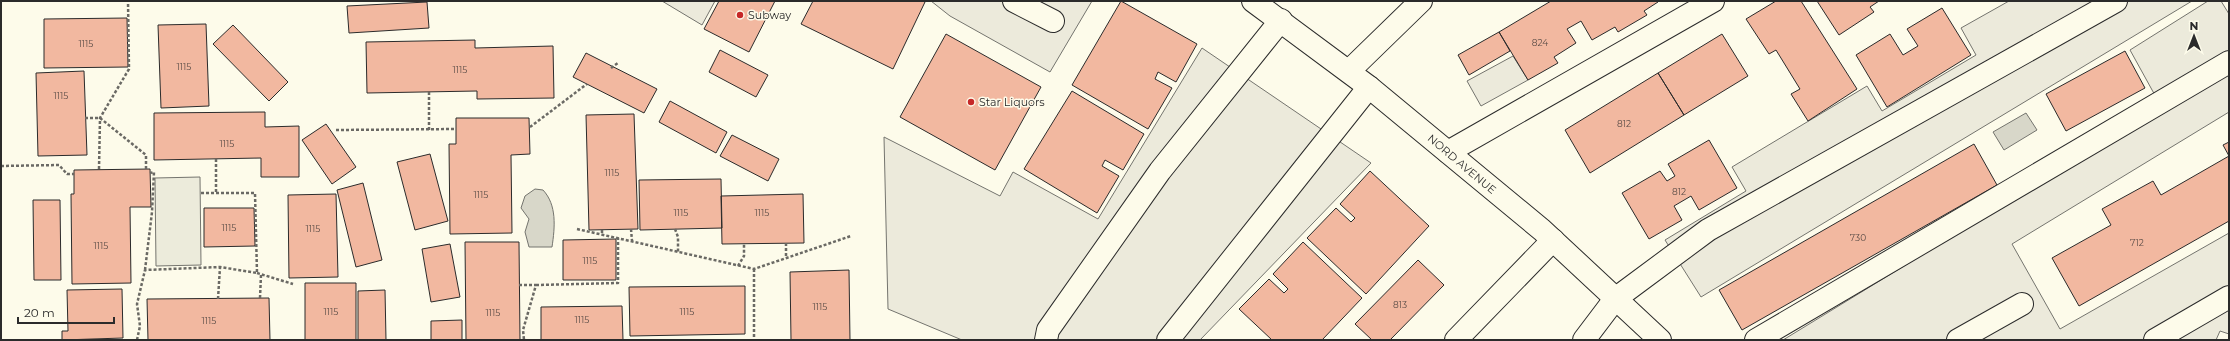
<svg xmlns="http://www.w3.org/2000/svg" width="2230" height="341" font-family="Montserrat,sans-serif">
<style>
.green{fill:#ecebdb;stroke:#74746e}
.parking{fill:#eceadb;stroke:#74746e}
.water{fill:#d8d7c9;stroke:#74746e}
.building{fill:#f2b8a0;stroke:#2b2b2b}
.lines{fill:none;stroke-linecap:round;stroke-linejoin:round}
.minor-casing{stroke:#2b2b2b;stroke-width:24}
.major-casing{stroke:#2b2b2b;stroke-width:24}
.path{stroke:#6a6964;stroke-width:2.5;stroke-dasharray:3 2;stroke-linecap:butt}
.minor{stroke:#fdfbea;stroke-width:22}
.major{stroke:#fdfbea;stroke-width:22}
.poi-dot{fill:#c62828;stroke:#fdfbea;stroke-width:1.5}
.labels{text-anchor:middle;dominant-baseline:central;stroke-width:3;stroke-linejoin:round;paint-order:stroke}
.number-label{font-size:9px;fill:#5d4e48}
.poi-label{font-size:11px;fill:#2b2b2b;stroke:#fdfbea;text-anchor:start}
.street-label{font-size:11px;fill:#2b2b2b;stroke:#fdfbea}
</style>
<rect width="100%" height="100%" fill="#fdfbea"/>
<path class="green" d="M200 177 201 265 156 266 155 178Z"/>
<path class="parking" d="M662 1H715L702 25Z
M931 1H1092L1050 72 950 16Z
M2009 1H2192L1701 297 1665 240 1746 191 1732 167 1867 86 1882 111 1976 55 1961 28Z
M2208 1H2221L2229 14V112L2012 244 2060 329 2229 233V334L2220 331 2216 340H1783L2162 108 2130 50Z
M1202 48 1371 163 1200 340H962L888 309 884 137 1000 196 1013 172 1098 219Z
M1513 56 1528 80 1481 106 1467 81Z"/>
<path class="water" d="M2026 113 2037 130 2004 150 1993 132Z
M535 189 543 190C557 205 555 227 552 247H529L525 232 529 219 521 208 525 196Z"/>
<path class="building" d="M719 1H775L749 52 704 29Z
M813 1H923L925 2 893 69 801 24Z
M1121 1 1197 44 1176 82 1158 72 1155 79 1172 88 1148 129 1072 85Z
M1551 1H1658V2L1644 11 1647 15 1618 32 1615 27 1592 40 1581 21 1567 29 1576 43 1554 57 1558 63 1528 80 1499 32Z
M1776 1H1801L1857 89 1808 121 1791 94 1800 89 1776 50 1769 54 1746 19Z
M1817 1H1879L1870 7 1874 12 1839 35Z
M427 2 429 28 349 33 347 6Z
M1942 8 1971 55 1887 107 1856 55 1890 34 1903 55 1918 46 1907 29Z
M127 18 128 67 44 68V19Z
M206 24 209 106 161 108 158 25Z
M233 25 288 82 269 101 213 44Z
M1499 32 1510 51 1469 75 1458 55Z
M946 34 1041 87 995 170 900 117Z
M1722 34 1748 76 1684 115 1658 73Z
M475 40V48L553 46 554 98 477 99V91L367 93 366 42Z
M720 50 768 75 756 97 709 72Z
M2125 51 2145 88 2066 131 2046 94Z
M586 53 657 89 644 113 573 77Z
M84 71 87 155 38 156 36 73Z
M1658 73 1684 115 1590 173 1565 130Z
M1072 91 1144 134 1123 170 1105 160 1102 166 1119 176 1097 213 1024 169Z
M670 101 727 132 716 153 659 122Z
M265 112V127L299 126V177H261V158L154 160V113Z
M634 114 638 229 589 230 586 115Z
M456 118H529L530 154 511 155 512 233 450 234 449 144H456Z
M326 124 356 167 332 184 302 140Z
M732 135 779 159 768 181 720 156Z
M1709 140 1737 188 1699 210 1691 196 1674 206 1682 220 1649 239 1622 193 1660 171 1667 181 1675 176 1668 164Z
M2229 142V156L2223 145Z
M1974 144 1997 185 1742 330 1719 290Z
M430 154 448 221 415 230 397 162Z
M2229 156V221L2079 306 2052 258 2111 225 2102 209 2153 181 2161 195Z
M150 169 151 207H130L131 283 72 284 71 194H74V170Z
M1370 171 1429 226 1366 294 1307 238 1336 208 1351 222 1355 218 1340 204Z
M721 179 722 228 640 230 639 180Z
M363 183 382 260 356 267 337 190Z
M336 194 338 277 289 278 288 195Z
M803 194 804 243 722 244 721 196Z
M33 200H60L61 280H34Z
M204 208H254L255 246 204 247Z
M616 239V280H563V240Z
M465 242H519L520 340H466Z
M1303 242 1362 298 1322 340H1272L1239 309 1269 279 1284 293 1288 289 1273 274Z
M450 244 460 297 431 302 422 249Z
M1418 260 1444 285 1390 340H1372L1355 324Z
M849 270 850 340H791L790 272Z
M305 283H356V340H305Z
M745 286V334L630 336 629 287Z
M122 289 123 338 62 340V331H68L67 290Z
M385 290 386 340H358V291Z
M269 298 270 340H148L147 299Z
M622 306 623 340H541V307Z
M462 320V340H431V321Z"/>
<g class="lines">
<defs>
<path id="minor" d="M1014 1 1053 21
M1349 71 1421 1
M1448 152 1713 1
M1046 340 1048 330 1160 171 1281 20
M1168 340 1369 87
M1456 340 1553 240
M1584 340 1615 299 1708 230 2116 1
M1756 340 2229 62
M1958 340 2022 304
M2155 340 2229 297"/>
<path id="major" d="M1253 1 1369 87 1542 230 1660 340"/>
</defs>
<use href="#minor" class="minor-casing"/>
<use href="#major" class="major-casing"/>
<path class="path" d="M611 68 618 63
M429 92V130
M85 118H100L146 155V169
M530 127 587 84
M336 130 456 129
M216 159V193
M1 166 59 165 67 174H74
M99 169 100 118 129 69 128 1
M577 229 754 269 851 236
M631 229 632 241
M675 229 678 237V252
M602 230V234
M786 243V258
M738 266 744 256V244
M754 269V340
M145 270 152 212 154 172 150 173
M257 273 293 284
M519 285H536L523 330 524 340
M536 285 618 283V238
M260 298 261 275
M218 299 220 267
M137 340 140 326 137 304 145 270 220 267 257 273 255 193H200"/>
<use href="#minor" class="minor"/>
<use href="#major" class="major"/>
</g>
<g class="poi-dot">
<circle cx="740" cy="15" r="4"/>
<circle cx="971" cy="102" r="4"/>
</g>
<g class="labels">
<g class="number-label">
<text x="1540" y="42">824</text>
<text x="86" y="43">1115</text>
<text x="184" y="66">1115</text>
<text x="460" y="69">1115</text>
<text x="61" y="95">1115</text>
<text x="1624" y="123">812</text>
<text x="227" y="143">1115</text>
<text x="612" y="172">1115</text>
<text x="1679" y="191">812</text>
<text x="481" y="194">1115</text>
<text x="681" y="212">1115</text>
<text x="762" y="212">1115</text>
<text x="229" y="227">1115</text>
<text x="313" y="228">1115</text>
<text x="1858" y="237">730</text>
<text x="2137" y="242">712</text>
<text x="101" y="245">1115</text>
<text x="590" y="260">1115</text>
<text x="1400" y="304">813</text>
<text x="820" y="306">1115</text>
<text x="331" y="311">1115</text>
<text x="687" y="311">1115</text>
<text x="493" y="312">1115</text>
<text x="582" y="319">1115</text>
<text x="209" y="320">1115</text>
</g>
<g class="poi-label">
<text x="748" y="15">Subway</text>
<text x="979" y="102">Star Liquors</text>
</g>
<g class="street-label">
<text transform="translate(1462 164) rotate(40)">NORD AVENUE</text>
</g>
</g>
<rect width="2230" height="341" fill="none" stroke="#2b2b2b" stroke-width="4"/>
<g transform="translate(2194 36)" stroke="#fdfbea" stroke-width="3" paint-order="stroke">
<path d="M0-3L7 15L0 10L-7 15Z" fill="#2b2b2b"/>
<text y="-6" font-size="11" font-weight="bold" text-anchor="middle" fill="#2b2b2b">N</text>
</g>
<path d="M18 317v6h96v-6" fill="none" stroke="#2b2b2b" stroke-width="2"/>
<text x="24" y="317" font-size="12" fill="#2b2b2b" stroke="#fdfbea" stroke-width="3" paint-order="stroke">20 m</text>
</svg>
